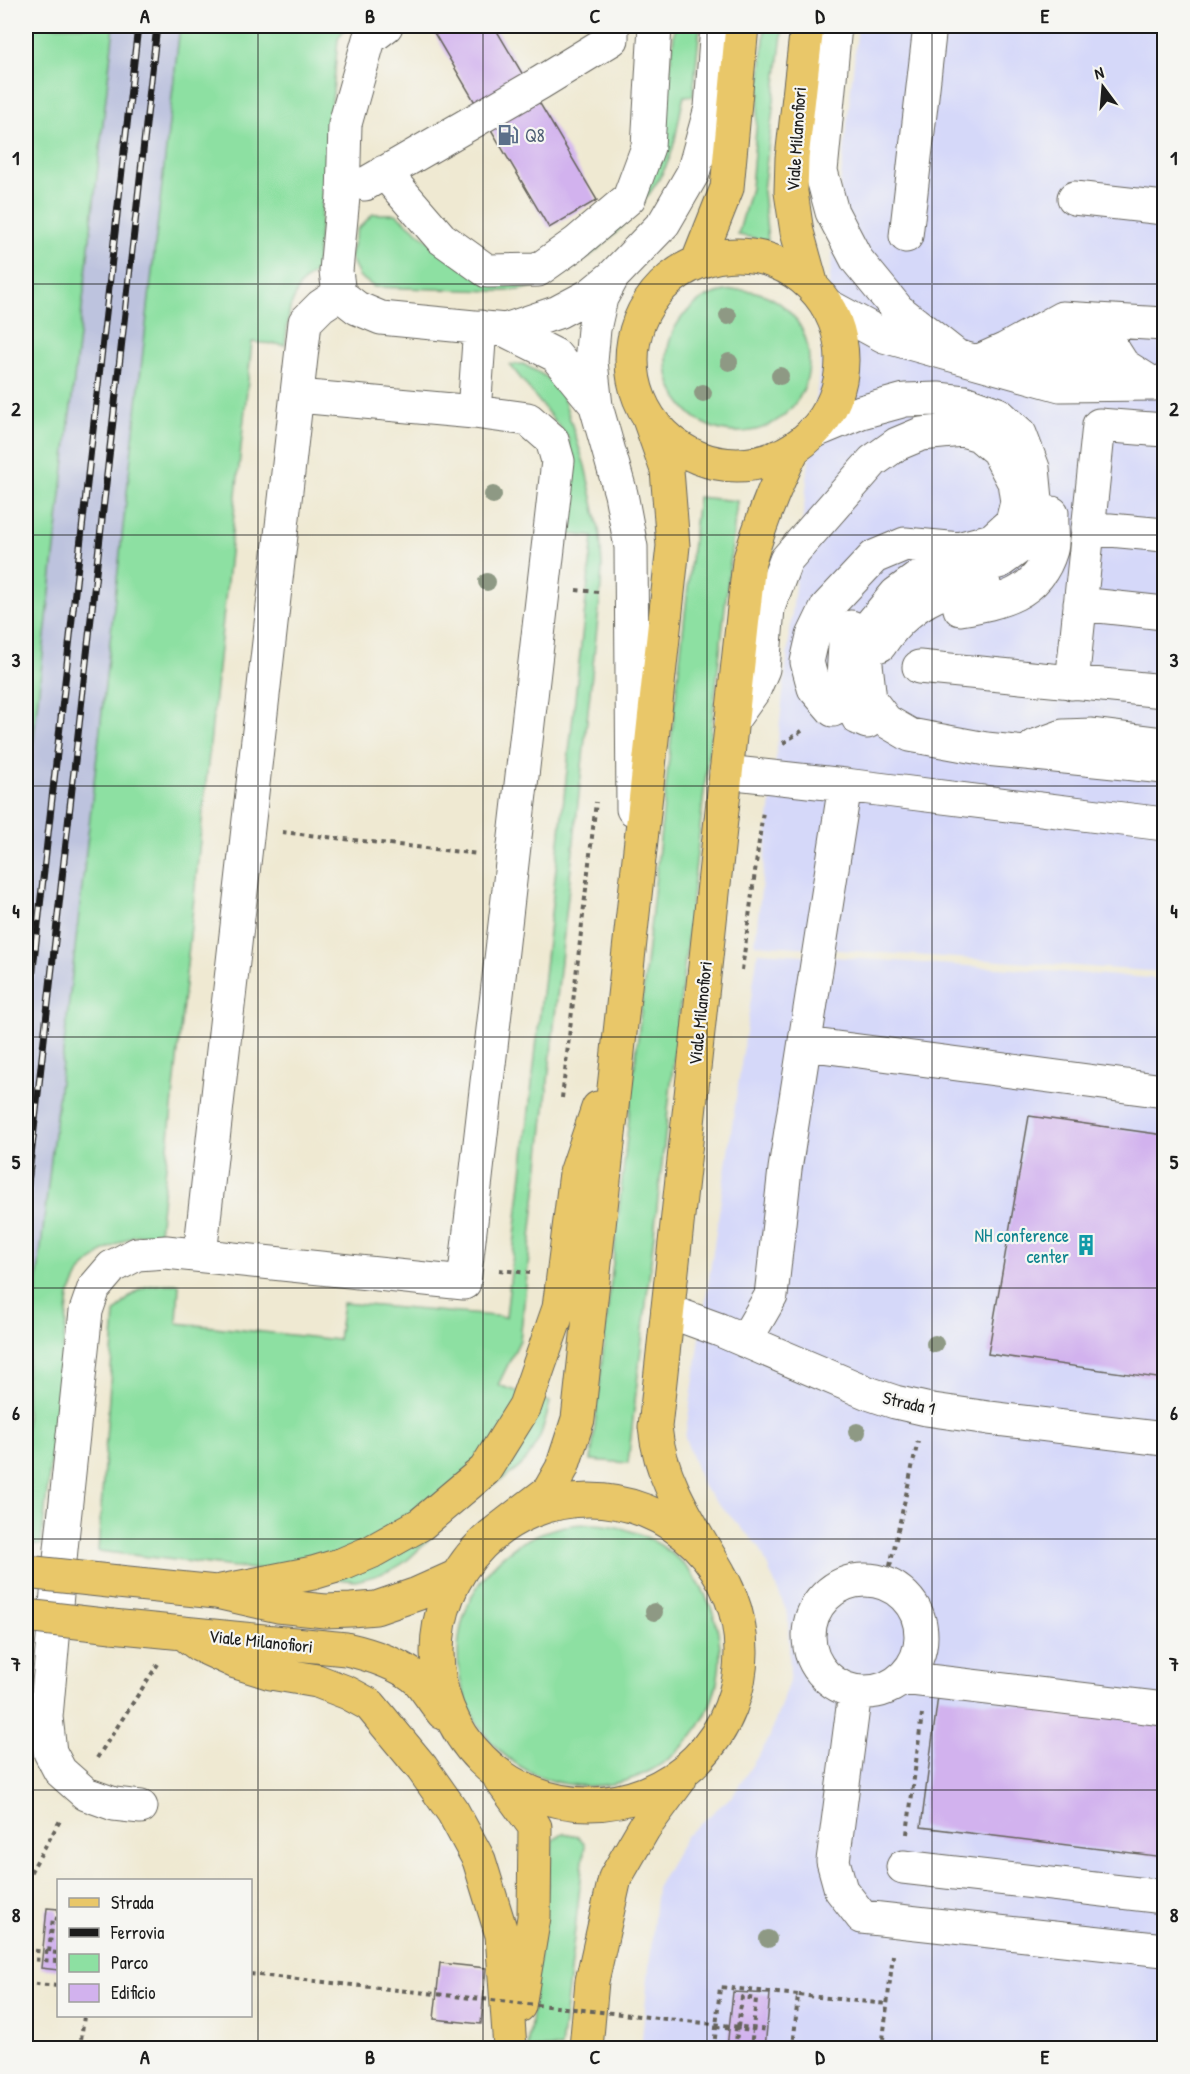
<svg xmlns="http://www.w3.org/2000/svg" width="1190" height="2074" font-family="'Patrick Hand',sans-serif">
<style>
.built{fill:#d5d8f9}
.industrial{fill:#bdc3de}
.green{fill:#8de0a2;stroke:#547e5f;stroke-width:1.5}
.building{fill:#d2b2ee}
.lines{fill:none;stroke-linecap:round;stroke-linejoin:round}
.minor-casing{stroke:#66645c;stroke-width:35}
.major-casing{stroke:#66645c;stroke-width:35}
.path{stroke:#66645c;stroke-width:4;stroke-dasharray:4.5 4.5;stroke-linecap:butt}
.minor{stroke:#fff;stroke-width:33}
.major{stroke:#e9c769;stroke-width:33}
.rail-casing{stroke:#1c1c1c;stroke-width:7}
.rail{stroke:#f6f6f2;stroke-width:4.5;stroke-dasharray:14;stroke-linecap:butt}
.major-bridge-casing{stroke:#66645c;stroke-width:35;stroke-linecap:butt}
.path-bridge{stroke:#66645c;stroke-width:4;stroke-dasharray:4.5 4.5;stroke-linecap:butt}
.major-bridge{stroke:#e9c769;stroke-width:33}
.tree{fill:#8e9984}
.grid{fill:none;stroke:#1c1c1c;stroke-width:1.5;stroke-opacity:0.55}
.labels{text-anchor:middle;dominant-baseline:central;stroke-width:4.5;stroke-linejoin:round;paint-order:stroke}
.service-label{font-size:18px;fill:#4e5e75;stroke:#f6f6f2;text-anchor:start}
.street-label{font-size:18px;fill:#1c1c1c;stroke:#f6f6f2}
.culture-label{font-size:18px;fill:#0d838f;stroke:#f6f6f2;text-anchor:end}
.neatline{fill:none;stroke:#1c1c1c;stroke-width:2}
.grid-label{font-size:20px;text-anchor:middle;font-weight:bold;fill:#1c1c1c}
</style>
<rect width="100%" height="100%" fill="#f6f6f2"/>
<filter id="ink" filterUnits="userSpaceOnUse"><feTurbulence type="fractalNoise" baseFrequency=".0167" numOctaves="2"/><feDisplacementMap in="SourceGraphic" scale="12" xChannelSelector="R" yChannelSelector="G"/><feConvolveMatrix kernelMatrix="1 2 1 2 8 2 1 2 1" color-interpolation-filters="sRGB"/></filter>
<filter id="wash" filterUnits="userSpaceOnUse"><feTurbulence type="fractalNoise" baseFrequency=".008" numOctaves="4" result="noise"/><feDisplacementMap in="SourceGraphic" scale="24" xChannelSelector="R" yChannelSelector="G"/><feGaussianBlur stdDeviation="1.35" result="paint"/><feColorMatrix in="noise" values="0 0 0 0 0 0 0 0 0 0 0 0 0 0 0 0 0 1.4 0 .05"/><feComposite in="paint" operator="in"/></filter>
<g filter="url(#wash)">
<rect width="100%" height="100%" fill="#efe9d2"/>
<path class="built" d="M858 26H1164V972L755 944Z
M758 952 1164 979V2048H641L657 1887 686 1836 733 1795 769 1739 790 1678 788 1615 760 1548 703 1487 685 1438Z"/>
<path class="industrial" d="M114 26H180L26 1379V804Z"/>
<path class="green" d="M26 26H114L26 804Z
M180 26H346L338 39 316 271 300 285 290 308 285 345 252 342 159 1233 133 1236 102 1252 81 1271 69 1296 41 1545 26 1544V1379Z
M675 26H700L693 96H684C679 115 677 136 671 154 654 203 584 274 533 287 511 293 488 291 465 290 435 289 404 288 374 287L359 276 350 256 357 230 373 214H396L441 251 480 277 580 245 663 132Z
M765 26H783L763 191 768 241 738 235 751 188Z
M667 361a71 71 0 1 1 142 0a71 71 0 1 1-142 0Z
M523 364 545 376 561 391 585 466 600 534 602 567 600 600 520 1340 498 1385 550 1402C544 1427 541 1440 525 1461 512 1478 489 1484 472 1496 446 1514 430 1542 406 1561 392 1572 372 1577 355 1581L98 1551 115 1313C137 1286 145 1283 179 1284L177 1323 338 1340 343 1303 506 1317 593 537 567 534 569 439 510 365Z
M698 497 737 501 628 1463 591 1460Z
M458 1655a131 131 0 1 1 262 0a131 131 0 1 1-262 0Z
M563 1833 578 1836 585 1844 561 2048H528L553 1839Z"/>
<g id="blocks">
<path class="building" d="M430 26H494L597 200 549 228Z
M1029 1116 1164 1135V1379L988 1354Z
M938 1696 1164 1724V1857L921 1827Z
M47 1908 58 1909V1970L41 1968Z
M440 1963 486 1968 481 2024 434 2019Z
M733 1992 770 1994 765 2048H727Z"/>
</g>
</g>
<g filter="url(#ink)">
<use href="#blocks" fill-opacity="0" stroke="#66645c" stroke-width="1.5"/>
<g class="lines">
<defs>
<path id="minor" d="M386 26 369 39 345 124 343 197 336 271 339 294 357 308 381 318 505 330 558 312 590 295 612 277
M835 26 821 171 832 212 857 260 898 310 955 355
M384 172 441 238 487 271 538 270 576 243 629 198 648 147 655 26
M365 184 540 83 612 39V26
M1074 198 1164 208
M906 236 930 26
M827 305 884 336 1060 385 1153 384 1164 381
M505 330 555 355 596 405
M1066 334 1107 340 1123 365 1153 384
M1006 349 1123 365
M979 361 1006 349 1062 318 1164 324
M474 412 480 327
M813 432 861 412 905 400 938 399 964 402 998 414 1020 434 1033 468 1037 510 1025 543 999 562 967 565 922 575 896 594 872 623 865 655 870 700 886 721 910 735 986 749 1164 767
M1088 528 1164 535
M1080 604 1164 613
M960 609C1000 602 1038 595 1051 550 1054 539 1051 524 1052 513
M851 627 845 644 843 679 858 718 867 722
M880 645C895 622 919 600 946 592 959 588 972 587 984 584
M919 667 1164 691
M1072 683 1099 425 1164 430
M833 710 814 688 807 662 813 636 827 607 874 557 905 544 960 549
M731 722 754 690 763 669 768 608 786 560 873 461 897 444 921 434 962 430 979 435 997 450 1014 482 1017 502 1012 522 992 540 958 549
M1035 746 1063 736 1092 735 1164 744
M726 772 845 785 785 1169 771 1296 745 1341
M845 785 1164 824
M633 809 631 547 621 494 596 406 591 362 594 329 601 298 613 276 664 223 693 173 711 108 717 26
M806 1044 1164 1091
M200 1255 305 322 321 306 339 294
M668 1311 720 1330 868 1393 895 1402 926 1409 989 1418 1164 1439
M809 1636a56 56 0 1 1 112 0a56 56 0 1 1-112 0Z
M903 1678 1164 1709
M855 1692 833 1861 841 1890 862 1917 1164 1950
M141 1807 114 1804 86 1794 60 1771 50 1752 46 1717 61 1549 86 1311 94 1288 112 1267 137 1254 166 1252 464 1283 558 461 552 440 528 419 474 412 298 396
M903 1867 1164 1897"/>
<path id="major" d="M807 26 792 158 791 192 797 232 812 286
M632 360a105 105 0 1 1 210 0a105 105 0 1 1-210 0Z
M698 261 727 188 742 26
M437 1652a152 152 0 1 1 304 0a152 152 0 1 1-304 0Z
M497 1531 549 1491 562 1468 578 1419 673 546 667 470 649 419
M719 1573C692 1526 660 1481 655 1427L749 562C761 521 775 485 794 448
M118 1582 216 1592 278 1606 325 1611 351 1610 376 1608 417 1594 455 1577
M216 1592 313 1573 343 1564 371 1552 421 1524 485 1470 525 1406 559 1308 576 1173 598 1108
M112 1626 346 1649C368 1654 404 1665 420 1682 428 1692 435 1703 443 1713
M183 1633 199 1645 236 1662 271 1673 317 1681 348 1693 370 1705 422 1768 453 1812 479 1860 502 1935 510 2048
M500 1779 535 1827 534 1917 519 2006
M586 2048 592 1981 615 1878 644 1828 680 1779"/>
</defs>
<use href="#minor" class="minor-casing"/>
<use href="#major" class="major-casing"/>
<path class="path" d="M576 590 598 592
M783 743 805 729
M282 832 478 854
M742 970 763 811
M562 1098 596 802
M499 1270 530 1273
M886 1584 918 1441
M97 1758 158 1664
M907 1834 922 1714
M26 1880 61 1819
M26 1950 58 1953
M49 1952 53 1918 58 1919
M26 1959 58 1961
M26 1983 58 1986
M716 2027 753 2031
M738 2027 742 1997 756 1999 751 2048
M80 2048 84 2016
M714 2048 720 1987 798 1995
M793 2048 798 1995 888 2004
M882 2048 893 1955"/>
<use href="#minor" class="minor"/>
<use href="#major" class="major"/>
<defs>
<path id="rail" d="M26 1032 138 26
M26 1201 157 26"/>
</defs>
<use href="#rail" class="rail-casing"/>
<use href="#rail" class="rail"/>
<defs>
<path id="major-bridge" d="M26 1572 118 1582
M26 1616 112 1626"/>
</defs>
<use href="#major-bridge" class="major-bridge-casing"/>
<path class="path-bridge" d="M250 1974 769 2030
M735 2048 738 2027"/>
<use href="#major-bridge" class="major-bridge"/>
</g>
<g class="tree">
<circle cx="728" cy="316" r="9"/>
<circle cx="729" cy="362" r="9"/>
<circle cx="780" cy="376" r="9"/>
<circle cx="703" cy="393" r="9"/>
<circle cx="493" cy="495" r="9"/>
<circle cx="487" cy="582" r="9"/>
<circle cx="935" cy="1344" r="9"/>
<circle cx="857" cy="1432" r="9"/>
<circle cx="654" cy="1612" r="9"/>
<circle cx="768" cy="1939" r="9"/>
</g>
</g>
<path class="grid" d="M258 26V2048M483 26V2048M707 26V2048M932 26V2048M26 284H1164M26 535H1164M26 786H1164M26 1037H1164M26 1288H1164M26 1539H1164M26 1790H1164"/>
<defs>
<symbol id="fuel-bare" viewBox="-9 -9 18 18"><path d="M-5.5-6h7V0h2V4h1.3V-2.5L3-4.5l.8-.8L6-3V5H2.5V1h-1V6h-7ZM-4.2-4.7v3.2H.2V-4.7Z" fill="#5c6f8a" stroke="#f6f6f2" stroke-width="2.5" paint-order="stroke"/></symbol>
<symbol id="building-bare" viewBox="-9 -9 18 18"><path d="M-4-6H4V6H1V3H-1V6H-4ZM-2.5-4.3h1.7v1.8h-1.7ZM.8-4.3h1.7v1.8H.8ZM-2.5-1h1.7V.8h-1.7ZM.8-1h1.7V.8H.8Z" fill="#0f9aa8" stroke="#f6f6f2" stroke-width="2.5" paint-order="stroke"/></symbol>
</defs>
<g fill-rule="evenodd">
<use href="#fuel-bare" x="493" y="120" width="30" height="30"/>
<use href="#building-bare" x="1071" y="1230" width="30" height="30"/>
</g>
<g class="labels">
<g class="service-label">
<text x="525" y="135">Q8</text>
</g>
<g class="street-label">
<text transform="translate(796 139) rotate(-86)">Viale Milanofiori</text>
<text transform="translate(700 1013) rotate(-84)">Viale Milanofiori</text>
<text transform="translate(909 1403) rotate(13)">Strada 1</text>
<text transform="translate(261 1641) rotate(6)">Viale Milanofiori</text>
</g>
<g class="culture-label">
<text x="1069" y="1235">NH conference<tspan x="1069" dy="21">center</tspan></text>
</g>
</g>
<rect width="1190" height="2074" fill="none" stroke="#f6f6f2" stroke-width="66"/>
<rect x="57" y="1879" width="195" height="138" fill="#f6f6f2" stroke="#9f9f9c" stroke-width="1.5"/>
<rect x="69" y="1898" width="30" height="9" fill="#e9c769" stroke="#9f9f9c" stroke-width="1.5"/>
<text x="111" y="1909" font-size="18" fill="#1c1c1c">Strada</text>
<rect x="69" y="1928" width="30" height="9" fill="#1c1c1c" stroke="#9f9f9c" stroke-width="1.5"/>
<text x="111" y="1939" font-size="18" fill="#1c1c1c">Ferrovia</text>
<rect x="69" y="1954" width="30" height="18" fill="#8de0a2" stroke="#9f9f9c" stroke-width="1.5"/>
<text x="111" y="1969" font-size="18" fill="#1c1c1c">Parco</text>
<rect x="69" y="1984" width="30" height="18" fill="#d2b2ee" stroke="#9f9f9c" stroke-width="1.5"/>
<text x="111" y="1999" font-size="18" fill="#1c1c1c">Edificio</text>
<g transform="translate(1103 87) rotate(344)" stroke="#f6f6f2" stroke-width="4.5" paint-order="stroke">
<path d="M0-4.5L10 22L0 15L-10 22Z" fill="#1c1c1c"/>
<text y="-9" font-size="16" font-weight="bold" text-anchor="middle" fill="#1c1c1c">N</text>
</g>
<rect x="33" y="33" width="1124" height="2008" class="neatline"/>
<g class="grid-label">
<text x="145" y="23">A</text>
<text x="370" y="23">B</text>
<text x="595" y="23">C</text>
<text x="820" y="23">D</text>
<text x="1045" y="23">E</text>
<text x="16" y="165">1</text>
<text x="1174" y="165">1</text>
<text x="16" y="416">2</text>
<text x="1174" y="416">2</text>
<text x="16" y="667">3</text>
<text x="1174" y="667">3</text>
<text x="16" y="918">4</text>
<text x="1174" y="918">4</text>
<text x="16" y="1169">5</text>
<text x="1174" y="1169">5</text>
<text x="16" y="1420">6</text>
<text x="1174" y="1420">6</text>
<text x="16" y="1671">7</text>
<text x="1174" y="1671">7</text>
<text x="16" y="1922">8</text>
<text x="1174" y="1922">8</text>
<text x="145" y="2064">A</text>
<text x="370" y="2064">B</text>
<text x="595" y="2064">C</text>
<text x="820" y="2064">D</text>
<text x="1045" y="2064">E</text>
</g>
</svg>
